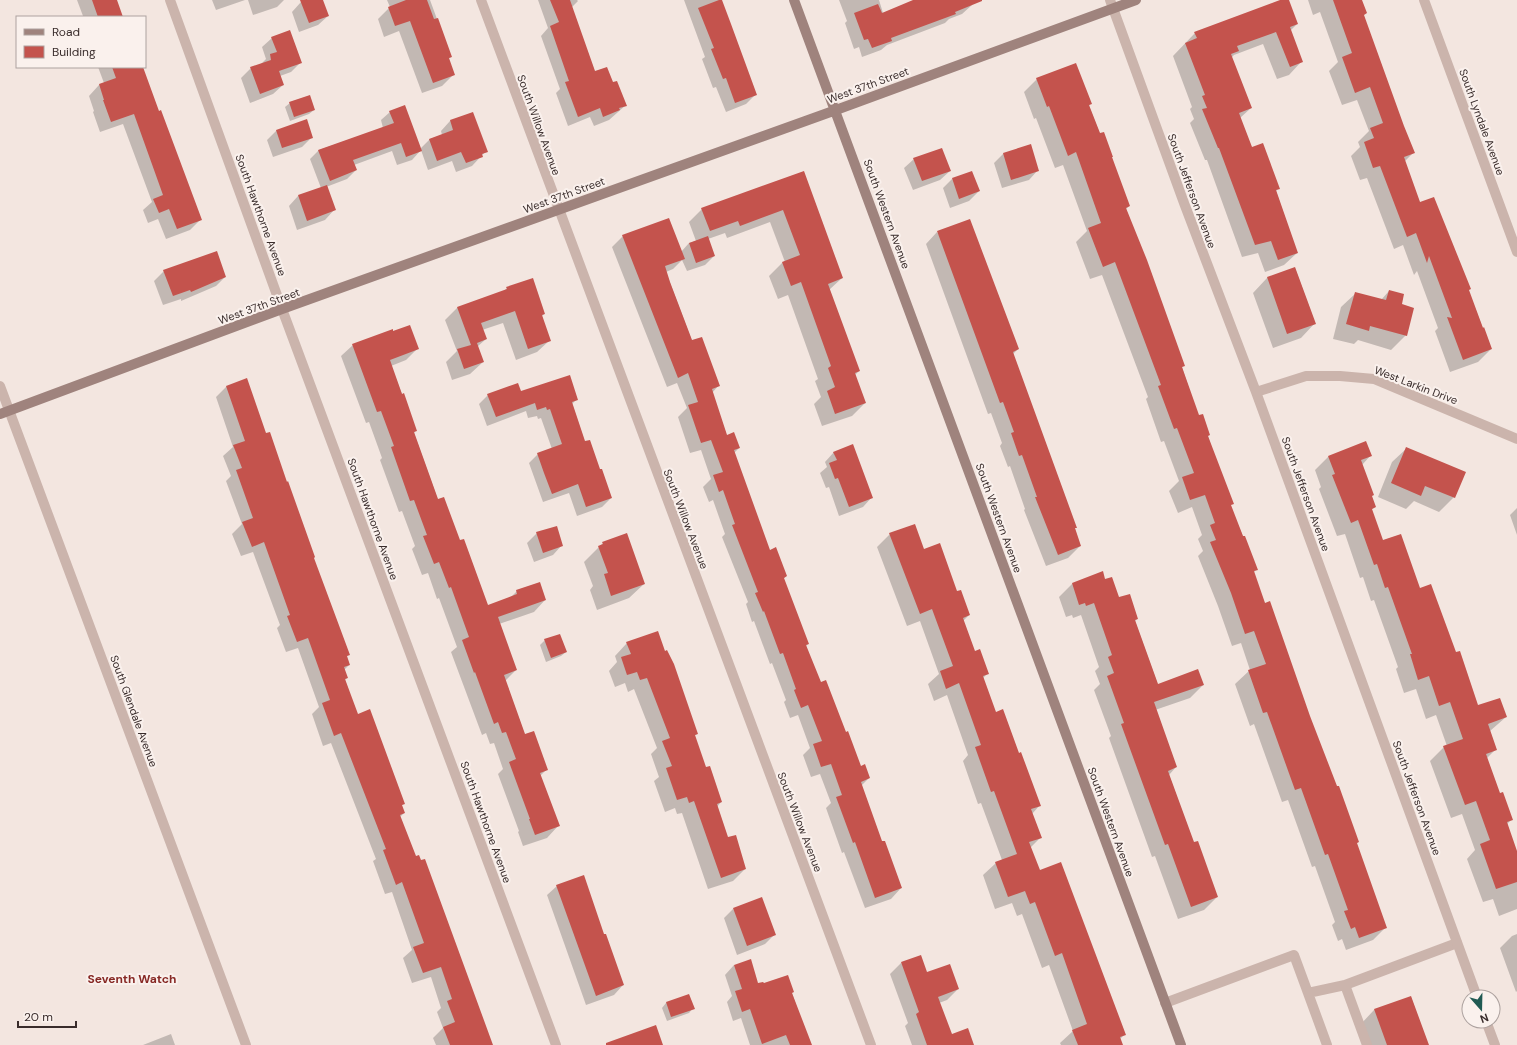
<svg xmlns="http://www.w3.org/2000/svg" width="1517" height="1045" font-family="'DM Sans',sans-serif">
<style>
.shadow{fill:#0003}
.building{fill:#c4534d}
.lines{fill:none;stroke-linecap:round;stroke-linejoin:round}
.lane{stroke:#cbb4ac;stroke-width:10}
.street{stroke:#cbb4ac;stroke-width:10}
.secondary{stroke:#9f837d;stroke-width:10}
.labels{text-anchor:middle;dominant-baseline:central;stroke-width:4;stroke-linejoin:round;paint-order:stroke}
.street-label{font-size:11px;fill:#392c2b;stroke:#faf1ed}
.neighbourhood-label{font-size:12px;font-weight:bold;fill:#872925;stroke:#faf1ed}
</style>
<rect width="100%" height="100%" fill="#f3e6e0"/>
<path class="shadow" d="M77 0H116L122 17H82L83 16Z
M212 0H245L216 10Z
M248 0H284L277 7 253 15Z
M307 0H322L328 16 318 25 299 32 292 12 301 2Z
M387 0H430L451 57 448 59 453 75 442 86 422 93 399 31 384 37 378 19 390 7Z
M538 0H577L578 1 571 8 595 72 612 83 626 105 609 120 594 126 590 117 568 126 556 93 560 89 541 36 548 28Z
M684 0H719L756 94 746 104 726 112 716 87 713 88 702 59 705 57Z
M839 0H879L883 13 917 0H970L972 5 962 14 949 19 945 23 887 45 881 50 862 57 859 47 854 49 845 23 847 21Z
M1283 0H1287L1297 24 1290 31 1301 62 1289 75 1277 79 1263 44 1234 55 1231 58 1251 108 1240 118 1252 148 1279 188 1276 191 1297 253 1284 265 1265 272 1258 253 1242 257 1207 160H1205L1190 123 1194 119 1190 109 1192 107 1173 56 1195 33Z
M1308 0H1361L1363 16 1403 126 1414 152 1404 162 1420 203 1468 290 1491 349 1478 362 1450 372 1435 331 1438 328 1417 271 1414 275 1403 245 1394 249 1367 178 1360 180 1351 156 1360 147 1358 142 1369 131 1357 100 1342 105 1329 71 1338 62 1320 12 1313 15Z
M272 38 300 63 291 72 280 76 283 85 273 94 250 103 241 78 251 68 260 65 266 59 262 47Z
M98 67H140L201 219 190 230 166 239 158 219 148 223 143 210 152 202 123 124 100 132 93 112 94 111 89 96 99 85 104 83Z
M1037 79 1091 103 1089 106 1100 134 1111 157 1129 206 1126 209 1184 365 1182 367 1198 417 1208 436 1230 506 1257 569 1253 573 1358 842 1356 844 1386 927 1373 940 1346 950 1342 939 1338 941 1332 925 1335 922 1315 866 1312 867 1288 800 1282 802 1254 724 1250 726 1235 684 1250 670 1241 643 1232 646 1218 606 1198 556 1203 551 1198 539 1202 535 1192 507 1178 513 1169 491 1179 481 1164 441 1161 442 1146 399 1148 397 1102 275 1090 279 1076 242 1087 231 1063 165 1055 168 1036 118 1034 119 1024 92Z
M290 103 314 110 309 114 290 121 285 107Z
M390 112 420 149 430 139 442 135 441 131 450 121 472 113 486 151 472 166 456 172 452 161 428 170 421 150 412 160 397 165 392 151 354 165 356 170 347 179 326 187 334 210 325 220 297 230 289 206 298 196 321 188 310 159 319 150 383 128 381 120Z
M277 130 312 137 302 147 273 157 267 140Z
M1030 145 1038 170 1029 180 1002 188 994 163 1003 154Z
M914 159 950 171 940 180 913 190 904 168Z
M803 172 842 278 829 290 859 371 855 375 865 403 852 416 822 426 814 404 821 397 815 381 818 379 788 295 778 299 769 276 782 263 785 262 770 222 727 238 725 233 708 239 714 256 705 265 687 271 682 260 673 269 666 272 692 341 719 385 712 393 727 436 739 448 734 453 769 551 786 576 783 579 808 644 806 646 820 684 846 733 860 767 869 778 861 786 882 843 901 888 891 899 865 908 844 852 842 853 826 808 831 803 820 774 811 777 803 755 810 748 798 715 790 718 784 702 786 700 772 663 770 664 754 621 752 622 746 604 748 602 722 537 725 534 713 500 709 502 703 487 711 479 701 450 690 453 678 417 687 408 677 383 667 387 612 247 623 236 681 252 689 243 696 241 689 222 702 209Z
M952 179 979 191 969 201 950 208 943 188Z
M937 232 1018 349 1013 354 1080 546 1068 558 1046 566 1024 510 1025 509 1010 466 1008 467 1000 446 1002 443 991 413 988 414 926 244Z
M1295 268 1315 323 1301 338 1273 348 1253 293 1267 278Z
M164 271 225 277 216 286 181 301V299L163 305 154 281Z
M507 288 544 314 541 317 550 340 537 352 516 360 503 323 482 330 486 339 477 347 483 362 470 374 452 380 446 362 457 351 445 320 457 308 504 291Z
M1389 291 1400 305 1406 335 1391 350 1358 340 1354 344 1333 339 1341 307 1356 293 1381 300Z
M353 345 418 348 406 360 391 366 416 430 414 433 438 500 459 542 488 606 510 598 517 591 545 600 534 612 499 624 516 670 505 681 525 735 547 769 540 776 558 826 547 838 523 846 518 832 519 831 498 774 503 769 494 743 490 744 486 733 482 735 451 652 457 647 439 598 437 599 428 573 422 575 412 549 415 546 402 511 399 512 380 460 382 458 369 422 366 423 341 356Z
M246 380 266 435 349 654 346 657 349 665 344 670 347 678 345 680 357 715 404 803 401 806 404 813 400 817 489 1045H436L433 1038 443 1028 437 1012 441 1008 431 977 412 983 403 958 412 950 392 892 385 894 373 861 376 859 331 743 323 746 312 714 319 707 298 648 286 652 277 628 280 625 253 552 241 556 232 534 242 524 226 481 231 476 223 456 233 447 216 397 226 387Z
M520 393 577 399 572 404 585 443 611 498 602 507 577 516 569 493 543 502 529 463 538 454 552 449 541 418 538 419 537 416 528 418 526 411 487 426 479 404 488 395Z
M1407 448 1454 497 1439 512 1414 501 1406 509 1378 497 1392 462Z
M834 452 872 497 863 507 839 516 829 487 826 488 820 473 827 467 825 462Z
M1371 455 1362 465 1375 507 1371 510 1382 541 1419 590 1456 654 1477 707 1506 717 1490 731 1496 749 1486 759 1499 794 1511 820 1506 825 1517 854V909L1499 916 1493 899 1483 902 1467 859 1475 850 1462 814 1451 818 1430 761 1444 747 1447 746 1436 715 1426 719 1416 689 1404 693 1396 669 1398 667 1374 600 1371 601 1363 577 1360 578 1345 534 1337 536 1319 489 1321 487 1315 470 1328 457Z
M1517 508V535L1510 515Z
M537 533 562 545 553 555 534 562 527 543Z
M890 534 923 550 957 592 969 615 963 621 974 652 988 673 983 678 995 713 1018 754 1040 805 1032 814 1041 837 1030 848 1039 872 1125 1034 1120 1039 1122 1045H1061L1060 1043 1073 1031 1049 965 1042 968 1022 914 1017 916 1012 903 995 909 983 875 996 863 1002 860 981 803 978 804 963 761 968 755 947 695 934 701 928 684 939 674 920 621 907 626 877 547Z
M603 543 644 584 629 598 597 610 590 590 593 586 584 562Z
M1102 573 1105 580 1118 599 1137 619 1135 621 1158 685H1203L1190 698 1155 710 1176 767 1169 775 1194 844 1217 897 1204 910 1178 919 1155 856 1152 857 1109 738 1111 736 1094 690 1100 684 1095 671 1099 667 1081 615 1073 618 1072 615 1066 617 1059 597 1072 584Z
M545 640 566 652 561 656 546 662 540 645Z
M627 643 697 734 694 736 705 768 721 802 717 807 727 838 745 869 733 881 708 889 682 813 677 814 675 808 665 812 654 781 659 777 651 754 657 748 634 689 628 692 625 683 615 687 609 671 617 662 615 656Z
M557 886 604 935 623 985 614 995 586 1005 547 895Z
M733 909 774 935 765 944 737 955 724 918Z
M1517 934V991L1516 992 1500 948 1512 936Z
M901 963 958 989 947 1000 939 1003 951 1035 973 1045H912L905 1026 908 1023 890 974Z
M734 965 757 985 792 993 810 1045H750L741 1018 733 1021 727 1002 732 996 725 975Z
M689 995 693 1008 689 1013 667 1021 662 1008 666 1003Z
M1411 997 1428 1045H1367L1360 1025 1374 1010Z
M171 1034 175 1045H143Z"/>
<path class="building" d="M92 0H117L123 17H98Z
M300 0H323L329 16 309 23Z
M406 0H427L434 19 438 18 452 57 449 58 455 75 433 83 410 21 395 26 388 7Z
M550 0H570L595 71 607 67 613 82 617 81 627 106 619 108 620 110 603 117 600 108 578 117 565 82 569 81 550 26 559 22Z
M719 0H722L731 24 757 95 735 103 726 78 723 79 711 49 714 48 698 8Z
M913 0H982V1L955 12 956 14 891 38 892 41 872 48 868 39 864 40 854 13 878 4 882 13Z
M1280 0H1289L1298 24 1290 27 1303 62 1290 67 1276 32 1237 46 1239 51 1231 54 1252 108 1239 113 1252 147 1263 143 1280 189 1276 190 1298 253 1278 260 1271 241 1255 245 1219 148H1218L1202 109 1207 108 1202 96 1205 95 1185 43 1197 38 1194 32Z
M1333 0H1362L1367 13 1364 15 1404 126 1415 153 1404 157 1420 202 1434 197 1471 289 1469 290 1483 328 1484 327 1492 349 1463 360 1447 317 1452 318 1429 256 1427 263 1416 233 1407 237 1380 166 1373 168 1364 142 1374 138 1370 128 1383 123 1370 87 1355 93 1342 57 1352 53Z
M290 30 302 63 279 71 284 85 260 94 250 67 271 60 270 54 277 52 271 37Z
M1076 63 1092 104 1089 105 1100 133 1104 132 1113 157H1112L1130 206 1126 208 1147 260 1185 366 1182 367 1199 415 1203 414 1210 435 1208 436 1234 504 1231 505 1243 536H1245L1258 570 1254 571 1265 603 1270 601 1310 716 1337 786H1339L1359 842 1357 843 1387 928 1359 938 1355 927 1351 929 1344 911 1348 910 1328 854 1325 855 1301 788 1295 790 1267 712 1263 713 1248 670 1266 664 1254 631 1245 634 1231 593 1210 542 1216 540 1210 525 1215 523 1205 495 1190 500 1182 477 1194 473 1177 428 1174 429 1158 386 1161 385 1115 262 1103 267 1088 228 1101 223 1076 152 1068 156 1049 106 1047 107 1036 78Z
M112 67H143L159 111 161 110 202 220 177 229 169 209 159 213 153 199 163 195 134 114 111 122 103 100H104L99 84 116 78Z
M310 95 315 110 294 117 289 102Z
M405 105 422 151 406 157 401 143 353 160 357 170 330 181 318 150 394 123 389 111Z
M473 112 488 152 482 154 483 157 466 163 461 152 437 161 429 139 453 130 450 120Z
M307 119 313 138 282 148 276 130Z
M1031 144 1039 171 1011 180 1003 153Z
M942 148 951 171 922 181 913 158Z
M804 171 843 278 828 284 860 371 855 373 866 403 835 414 827 391 835 387 828 368 831 366 801 282 791 286 782 262 800 255 783 210 740 226 738 221 710 231 701 208Z
M972 171 980 191 959 199 952 178Z
M327 185 336 210 307 221 298 195Z
M669 218 685 259 665 266 670 282 692 340 702 337 720 386 712 389 727 435 734 432 740 448 734 450 770 550 776 547 787 576 784 578 809 644 806 645 821 682 826 680 846 732 848 731 861 766 865 764 870 778 861 782 882 841H885L902 888 875 898 855 842 853 843 836 797 842 795 831 764 821 767 813 744 822 741 808 705 801 708 794 690 796 689 783 653 780 654 764 611 763 612 755 593 758 592 732 525 735 524 723 490 719 492 713 475 723 472 711 440 701 443 688 405 698 402 688 373 678 378 622 235Z
M970 219 1019 349 1013 352 1077 528H1075L1081 546 1058 555 1035 497H1037L1022 455 1019 456 1011 433 1014 432 1003 402 1000 403 937 231Z
M708 236 715 256 696 263 689 243Z
M217 251 226 277 191 292 190 290 173 296 163 270Z
M1295 267 1316 324 1287 334 1267 277Z
M533 278 545 314 542 315 551 341 528 349 515 311 481 323 487 339 477 343 484 362 464 369 457 349 471 345 457 307 507 289 506 287Z
M1389 290 1404 294 1402 304 1414 308 1407 336 1370 326 1369 331 1346 324 1355 292 1386 300Z
M410 325 419 349 390 360 402 394 404 393 417 431 414 432 438 499 444 497 460 540 464 539 488 605 517 594 516 590 540 582 546 600 498 617 517 670 504 675 525 734 534 731 548 770 540 773 560 826 535 835 529 819H530L509 762 516 759 506 732 502 733 498 722 494 724 475 672 474 673 462 640 469 637 451 587 449 588 439 562 434 564 423 536 427 535 414 500 410 501 391 447 394 446 381 411 377 412 352 344 393 329V331Z
M570 375 578 400 572 402 585 441 590 440 600 469H602L612 498 586 507 578 484 552 494 544 473 537 453 562 444 550 409 547 410 546 407 537 410 535 403 496 417 487 394 518 383 521 391Z
M247 378 266 433 270 432 287 482 288 481 315 557 314 558 350 655 347 656 350 665 344 667 348 678 345 679 358 714 370 709 405 804 402 805 405 813 400 815 416 856 419 855 421 860 425 859 493 1045H450L443 1027 455 1022 447 1001 452 999 441 967 423 973 413 947 424 943 402 882 396 885 383 850 386 849 341 733 334 736 322 703 330 700 308 638 297 642 287 616 290 615 264 542 252 547 242 522 253 518 236 470 242 468 233 445 245 441 226 386Z
M1366 441 1372 456 1361 460 1374 495 1372 496 1376 507 1372 509 1383 540 1401 534 1420 588 1431 584 1456 652 1460 651 1478 705 1500 698 1507 717 1488 724 1497 750 1486 754 1500 793 1503 792 1513 820 1507 822 1517 851V882L1496 889 1480 844 1490 840 1476 801 1465 805 1443 746 1463 739 1450 702 1439 706 1429 676 1418 680 1410 654H1412L1388 587 1385 588 1377 564 1374 565 1358 520 1351 523 1332 475 1335 474 1328 456Z
M853 444 873 498 849 507 838 478 835 479 829 463 837 460 833 452Z
M1406 447 1466 472 1455 498 1425 486 1421 496 1391 483Z
M915 524 924 549 940 543 957 591 961 590 970 615 963 618 975 651 980 649 989 674 983 676 996 712 1003 709 1019 753 1021 752 1041 806 1031 809 1042 838 1029 842 1040 870 1061 862 1126 1035 1120 1037 1123 1045H1078L1072 1030 1087 1024 1062 953 1055 956 1035 902 1030 904 1025 891 1008 897 995 862 1017 854 994 791 991 792 975 747 981 745 959 683 946 689 940 671 953 666 932 609 920 614 889 533Z
M557 526 563 546 543 553 536 532Z
M627 533 645 584 611 596 604 574 608 573 598 546 603 544 602 542Z
M1103 571 1105 579 1112 577 1119 597 1130 594 1138 619 1135 620 1158 684 1198 669 1204 685 1154 702 1177 767 1168 771 1194 842 1198 841 1218 897 1191 907 1168 844 1165 845 1121 724 1124 723 1107 676 1114 673 1108 657 1112 655 1094 603 1086 606 1085 603 1079 605 1072 583Z
M658 631 665 651 667 650 674 664 698 734 695 735 706 767 710 766 722 802 717 804 728 837 736 835 746 869 721 878 694 801 689 803 687 797 677 800 666 768 672 766 662 741 670 738 647 678 640 680 637 672 627 675 621 657 631 654 626 642Z
M560 634 567 652 551 658 544 639Z
M584 875 604 934H606L624 985 596 996 556 885Z
M762 897 776 935 747 946 733 908Z
M921 955 927 972 950 964 959 989 938 997 952 1034 968 1028 974 1045H927L916 1014 919 1012 901 962Z
M751 959 758 983 763 982 764 983 788 975 794 992 792 993 812 1045H790L786 1035 762 1044 750 1009 742 1012 735 991 742 989 734 965Z
M689 994 695 1009 671 1017 666 1002Z
M1411 996 1429 1045H1387L1374 1009Z
M656 1025 663 1045H606V1043Z"/>
<g class="lines">
<path class="lane" d="M1345 985 1367 1045
M1308 993 1327 1045
M1165 1003 1294 955 1308 993 1345 985 1457 943"/>
<path class="street" d="M170 0 282 309 556 1045
M481 0 871 1045
M1110 0 1184 203 1256 392 1477 997
M1424 0 1517 252
M0 386 246 1045
M1256 392 1306 376H1340L1374 379 1517 439
M1486 1021 1495 1045"/>
<path class="secondary" d="M794 0 1181 1045
M0 414 282 309 836 110 1136 0"/>
</g>
<g class="labels">
<g class="street-label">
<text transform="translate(868 85) rotate(-20)">West 37th Street</text>
<text transform="translate(1482 122) rotate(70)">South Lyndale Avenue</text>
<text transform="translate(539 125) rotate(70)">South Willow Avenue</text>
<text transform="translate(1192 191) rotate(70)">South Jefferson Avenue</text>
<text transform="translate(564 195) rotate(-20)">West 37th Street</text>
<text transform="translate(887 214) rotate(70)">South Western Avenue</text>
<text transform="translate(261 215) rotate(70)">South Hawthorne Avenue</text>
<text transform="translate(259 306) rotate(-20)">West 37th Street</text>
<text transform="translate(1416 385) rotate(21)">West Larkin Drive</text>
<text transform="translate(1306 494) rotate(70)">South Jefferson Avenue</text>
<text transform="translate(999 518) rotate(70)">South Western Avenue</text>
<text transform="translate(373 519) rotate(70)">South Hawthorne Avenue</text>
<text transform="translate(686 519) rotate(69)">South Willow Avenue</text>
<text transform="translate(134 711) rotate(70)">South Glendale Avenue</text>
<text transform="translate(1417 798) rotate(70)">South Jefferson Avenue</text>
<text transform="translate(486 822) rotate(70)">South Hawthorne Avenue</text>
<text transform="translate(800 822) rotate(69)">South Willow Avenue</text>
<text transform="translate(1111 822) rotate(70)">South Western Avenue</text>
</g>
<g class="neighbourhood-label">
<text x="132" y="979">Seventh Watch</text>
</g>
</g>
<rect x="16" y="16" width="130" height="52" fill="#faf1ed" stroke="#ada29f"/>
<rect x="24" y="29" width="20" height="6" fill="#9f837d" stroke="#ada29f"/>
<text x="52" y="36" font-size="12" fill="#392c2b">Road</text>
<rect x="24" y="46" width="20" height="12" fill="#c4534d" stroke="#ada29f"/>
<text x="52" y="56" font-size="12" fill="#392c2b">Building</text>
<g transform="translate(1481 1009) rotate(160)"><circle r="19" fill="#faf1ed" stroke="#ada29f"/>
<path d="M0-3L7 15L0 10L-7 15Z" fill="#205a53"/>
<text y="-6" font-size="11" font-weight="bold" text-anchor="middle" fill="#392c2b">N</text>
</g>
<path d="M18 1021v6h58v-6" fill="none" stroke="#392c2b" stroke-width="2"/>
<text x="24" y="1021" font-size="12" fill="#392c2b" stroke="#faf1ed" stroke-width="3" paint-order="stroke">20 m</text>
</svg>
